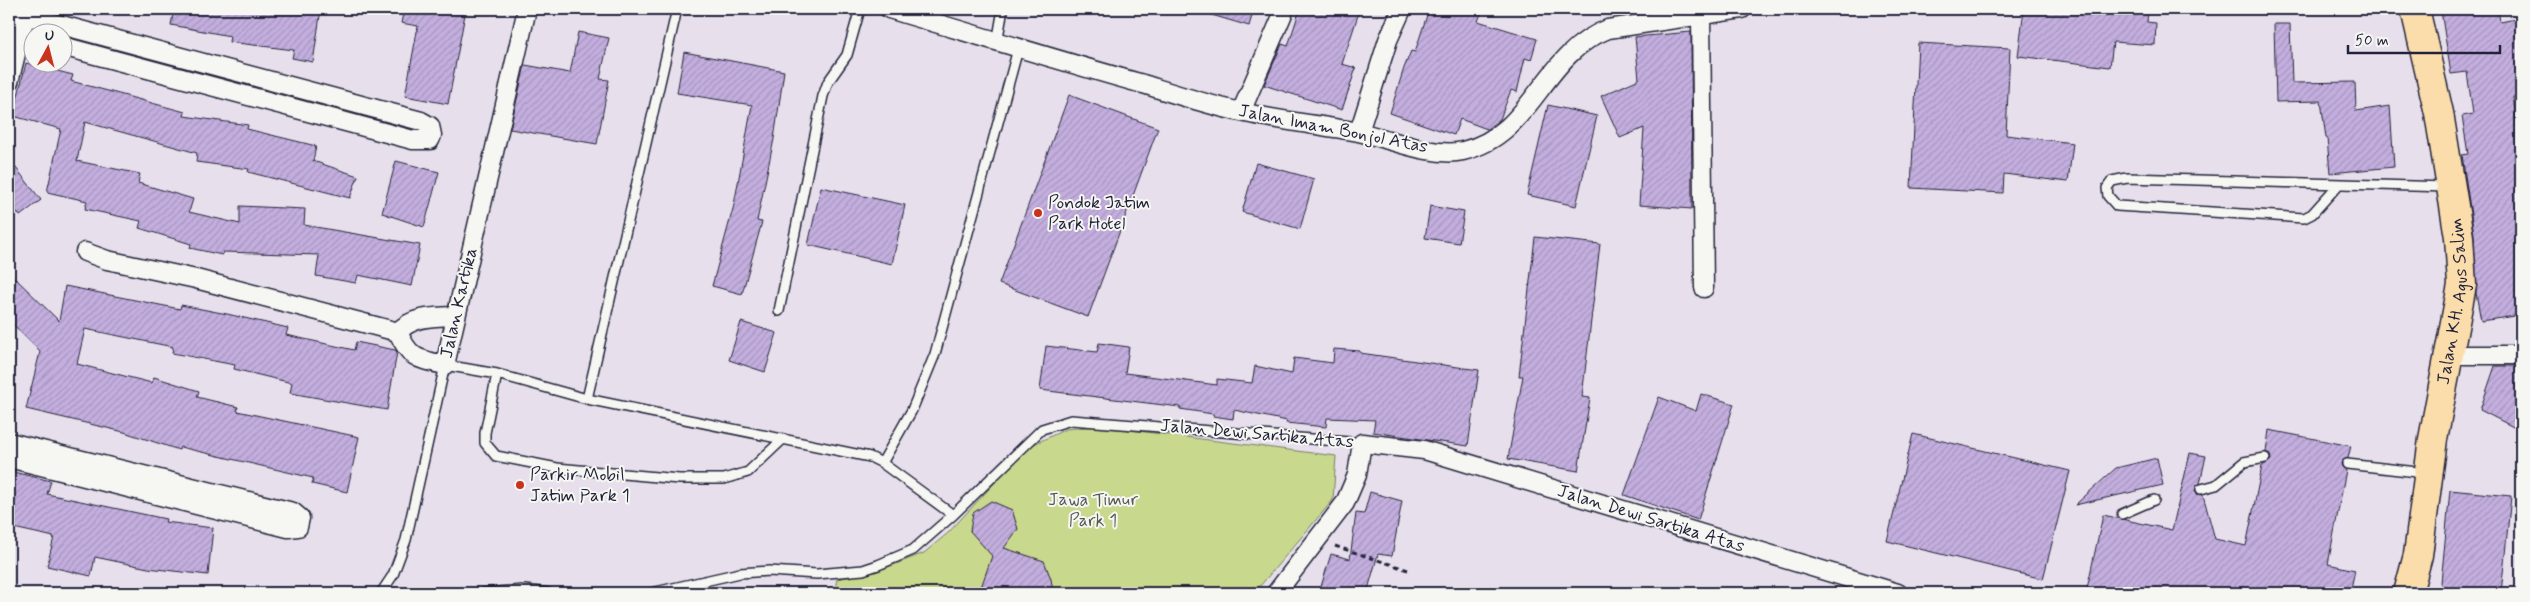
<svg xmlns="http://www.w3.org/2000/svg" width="2530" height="602" font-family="Mynerve,sans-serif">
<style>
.green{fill:#c8d98d;stroke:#757e64}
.building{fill:url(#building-hatch);stroke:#22223b}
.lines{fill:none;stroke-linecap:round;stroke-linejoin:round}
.service-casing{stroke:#22223b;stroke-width:12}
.minor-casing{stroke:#22223b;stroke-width:21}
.primary-casing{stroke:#22223b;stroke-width:31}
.path{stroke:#22223b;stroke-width:3;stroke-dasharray:5 4;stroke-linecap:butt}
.service{stroke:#f6f6f2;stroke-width:9}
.minor{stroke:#f6f6f2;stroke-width:18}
.primary{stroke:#fbddab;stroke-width:28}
.poi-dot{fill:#c8321e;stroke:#f6f6f2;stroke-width:2}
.labels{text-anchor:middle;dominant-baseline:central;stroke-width:4;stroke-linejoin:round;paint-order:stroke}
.street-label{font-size:18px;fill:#22223b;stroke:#f6f6f2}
.poi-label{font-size:18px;fill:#22223b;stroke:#f6f6f2;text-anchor:start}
.park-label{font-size:18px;fill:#545954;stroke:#f6f6f2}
</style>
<defs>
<pattern id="building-hatch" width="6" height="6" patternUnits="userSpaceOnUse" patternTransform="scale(1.25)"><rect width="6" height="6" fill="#c3aede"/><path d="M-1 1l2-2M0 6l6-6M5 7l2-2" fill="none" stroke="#a795bf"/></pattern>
</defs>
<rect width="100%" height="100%" fill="#e7e0ec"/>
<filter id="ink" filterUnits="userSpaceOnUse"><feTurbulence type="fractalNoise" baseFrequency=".02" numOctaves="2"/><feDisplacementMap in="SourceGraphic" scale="10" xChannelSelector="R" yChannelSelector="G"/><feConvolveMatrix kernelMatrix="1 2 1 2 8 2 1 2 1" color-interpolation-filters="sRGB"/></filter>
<g filter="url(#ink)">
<path class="green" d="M1098 426 1336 456 1333 500 1254 593H834L837 579 878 571 924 553 948 533 1028 447 1066 429Z
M764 588 809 593H726Z"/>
<path class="building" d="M174 9H321L313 62 292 58 294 50 229 42 230 36 171 25Z
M404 9H466L448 104 405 96 418 26 401 23Z
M1205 9H1254L1249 26 1205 13Z
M1300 9H1360L1342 64 1356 68 1342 110 1264 85 1282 44 1288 46Z
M1429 9H1483L1478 21 1537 39 1531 60 1525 58 1517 92 1511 90 1500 119 1487 129 1460 119 1454 135 1390 113 1404 68 1411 51 1415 52Z
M2024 9H2148L2147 22 2156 23 2155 45 2113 42 2110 67 2018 56Z
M2454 9H2498L2500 22 2521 18V97H2513L2521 150V315L2481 321 2476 293 2474 235 2462 155 2468 154 2462 116 2473 114 2467 72 2451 74 2441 11Z
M2274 24H2290L2292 83 2355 82 2356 111 2390 106 2394 167 2330 173 2327 138H2326L2321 101 2276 102Z
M578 32 609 38 600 79 609 80 597 144 510 129 525 65 570 73Z
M1691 32 1692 209 1639 205 1644 128 1620 138 1601 96 1639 79 1635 37Z
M1918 43 2010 48 2006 135 2073 143 2068 182 2004 174 2003 193 1911 188Z
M684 52 784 71 774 139 757 221 762 222 742 294 712 286 734 205 752 105 677 93Z
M26 63 73 75 71 81 185 112 184 116 248 125 247 129 316 146 313 161 358 176 350 198 248 172 249 169 196 162 197 153 85 122 77 161 140 174 138 183 193 199 189 212 240 224V206L305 209 304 225 420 245 412 286 358 275 356 283 316 276 319 255 223 252 222 255 190 248 191 244 139 228 141 221 85 209 87 201 47 192 61 129 13 116Z
M1069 95 1158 128 1088 317 999 284Z
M1548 105 1597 116 1576 206 1527 195Z
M9 159 41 200 20 216 9 202Z
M396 161 439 172 424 227 382 213Z
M1256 163 1314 179 1300 229 1242 212Z
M821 187 905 205 892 264 808 245Z
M1430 206 1464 212 1459 243 1425 238Z
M1535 237 1600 244 1582 397 1590 398 1578 471 1508 459 1523 376H1519Z
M9 272 59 321 65 286 180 309 181 305 227 314 288 328 286 335 354 350 356 342 395 350 397 352 387 410 290 393 292 383 234 369 235 365 172 353 173 347 85 329 77 364 152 383 154 377 199 391 197 397 238 407 237 411 359 437 347 492 312 484 313 478 180 447 179 450 124 432 26 409 40 352 9 320Z
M741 322 777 333 765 372 729 360Z
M1099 343 1129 347 1125 373 1217 385V379L1252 383 1255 366 1292 374 1294 358 1333 363 1334 349 1360 351V353L1479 370 1468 446 1373 432 1375 420 1327 418 1326 427 1286 423 1287 421 1234 410 1233 419 1213 416V414L1180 409V407L1040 390 1046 346 1097 352Z
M2495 366H2521V431L2480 410Z
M1701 394 1734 404 1698 520 1624 495 1659 397 1696 411Z
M2269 430 2351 446 2348 458 2341 463 2342 467 2346 470 2328 564 2355 570 2350 593H2086L2103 515 2172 530 2190 453 2206 456 2200 483 2195 490 2197 494 2203 495 2215 539 2246 546 2262 466 2271 460 2270 454 2266 452Z
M1913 434 2070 471 2043 579 1887 541Z
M2157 458 2163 485 2075 505 2116 468Z
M9 471 51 481 47 494 166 519 165 522 213 528 208 575 148 568 95 557 91 576 47 566 54 537 9 527Z
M2450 490 2511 496 2501 593H2440Z
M1370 492 1402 501 1392 556 1378 554 1367 593H1319L1331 554 1350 559 1356 513 1364 514Z
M991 501 1012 510 1018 529 1004 548 1044 561 1051 579 1053 593H979L992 556 970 531 973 513Z"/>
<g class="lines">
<defs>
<path id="service" d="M677 9 587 399 870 457 882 463 912 410 935 354 1018 49
M997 43 1003 9
M2339 184 2312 214 2304 218 2117 206 2108 196 2107 188 2112 181 2127 178 2448 187
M779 311 823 96 828 82 847 55 860 9
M497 374 485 433V443L496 456 557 468 679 479H724L748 472 782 440
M882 463 953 515
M2347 464 2426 473
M2201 489 2216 485 2244 462 2265 458
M2122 514 2154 500
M381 593 393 575 406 540 445 365 497 374 587 399
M484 593 524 590 548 593
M651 593 740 573 769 571 817 574 863 570 878 565 913 550 953 515 1042 429 1071 420 1362 443"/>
<path id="minor" d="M889 9C973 34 1057 60 1143 84 1175 94 1208 105 1241 112 1280 121 1320 125 1358 132 1389 138 1432 158 1463 151 1534 134 1541 55 1608 29L1742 9
M9 11 421 121 430 126 432 135 430 140H413L62 46
M1701 15 1704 288
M9 82 25 17
M1241 112 1285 9
M1359 132 1388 40 1402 9
M85 252 107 260 196 279 398 332
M398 332C410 359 417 359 445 365L527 9
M398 332C413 316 433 317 454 316
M2448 355H2521
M9 442 293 512 300 518 298 527 288 528 9 458
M1276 593 1345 503 1357 475 1362 443 1424 450 1898 593"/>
<g id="primary">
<path id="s1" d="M2408 593 2418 555 2433 439 2462 285 2459 237 2439 113 2415 9"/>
</g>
</defs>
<use href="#service" class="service-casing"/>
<use href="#minor" class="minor-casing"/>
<use href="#primary" class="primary-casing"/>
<path class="path" d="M1335 546 1408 570"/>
<use href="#service" class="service"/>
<use href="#minor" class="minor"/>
<use href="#primary" class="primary"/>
</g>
</g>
<g class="poi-dot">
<circle cx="1038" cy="213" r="5"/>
<circle cx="520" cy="485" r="5"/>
</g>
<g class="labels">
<g class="street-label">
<text transform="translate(1333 129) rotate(11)">Jalan Imam Bonjol Atas</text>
<text stroke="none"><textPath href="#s1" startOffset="296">Jalan KH. Agus Salim</textPath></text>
<text transform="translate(459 303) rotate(-77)">Jalan Kartika</text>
<text transform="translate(1257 434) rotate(5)">Jalan Dewi Sartika Atas</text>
<text transform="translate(1651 519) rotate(17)">Jalan Dewi Sartika Atas</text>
</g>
<g class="poi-label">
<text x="1048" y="203">Pondok Jatim<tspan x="1048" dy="21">Park Hotel</tspan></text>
<text x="530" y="475">Parkir Mobil<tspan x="530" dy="21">Jatim Park 1</tspan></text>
</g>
<g class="park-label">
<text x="1093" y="500">Jawa Timur<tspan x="1093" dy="21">Park 1</tspan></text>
</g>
</g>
<rect width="2530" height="602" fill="none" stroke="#f6f6f2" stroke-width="30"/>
<rect x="15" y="15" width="2500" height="572" fill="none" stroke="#22223b" stroke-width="2" filter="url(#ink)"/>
<g transform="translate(48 48) rotate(7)"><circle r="24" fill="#f6f6f2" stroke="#a1a1a9"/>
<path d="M0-4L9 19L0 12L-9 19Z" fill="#c8321e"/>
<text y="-8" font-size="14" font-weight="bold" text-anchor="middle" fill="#22223b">U</text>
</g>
<path d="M2348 45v8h152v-8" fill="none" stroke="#22223b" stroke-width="2.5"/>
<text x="2355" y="45" font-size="15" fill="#22223b" stroke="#f6f6f2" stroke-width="4" paint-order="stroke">50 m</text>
</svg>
